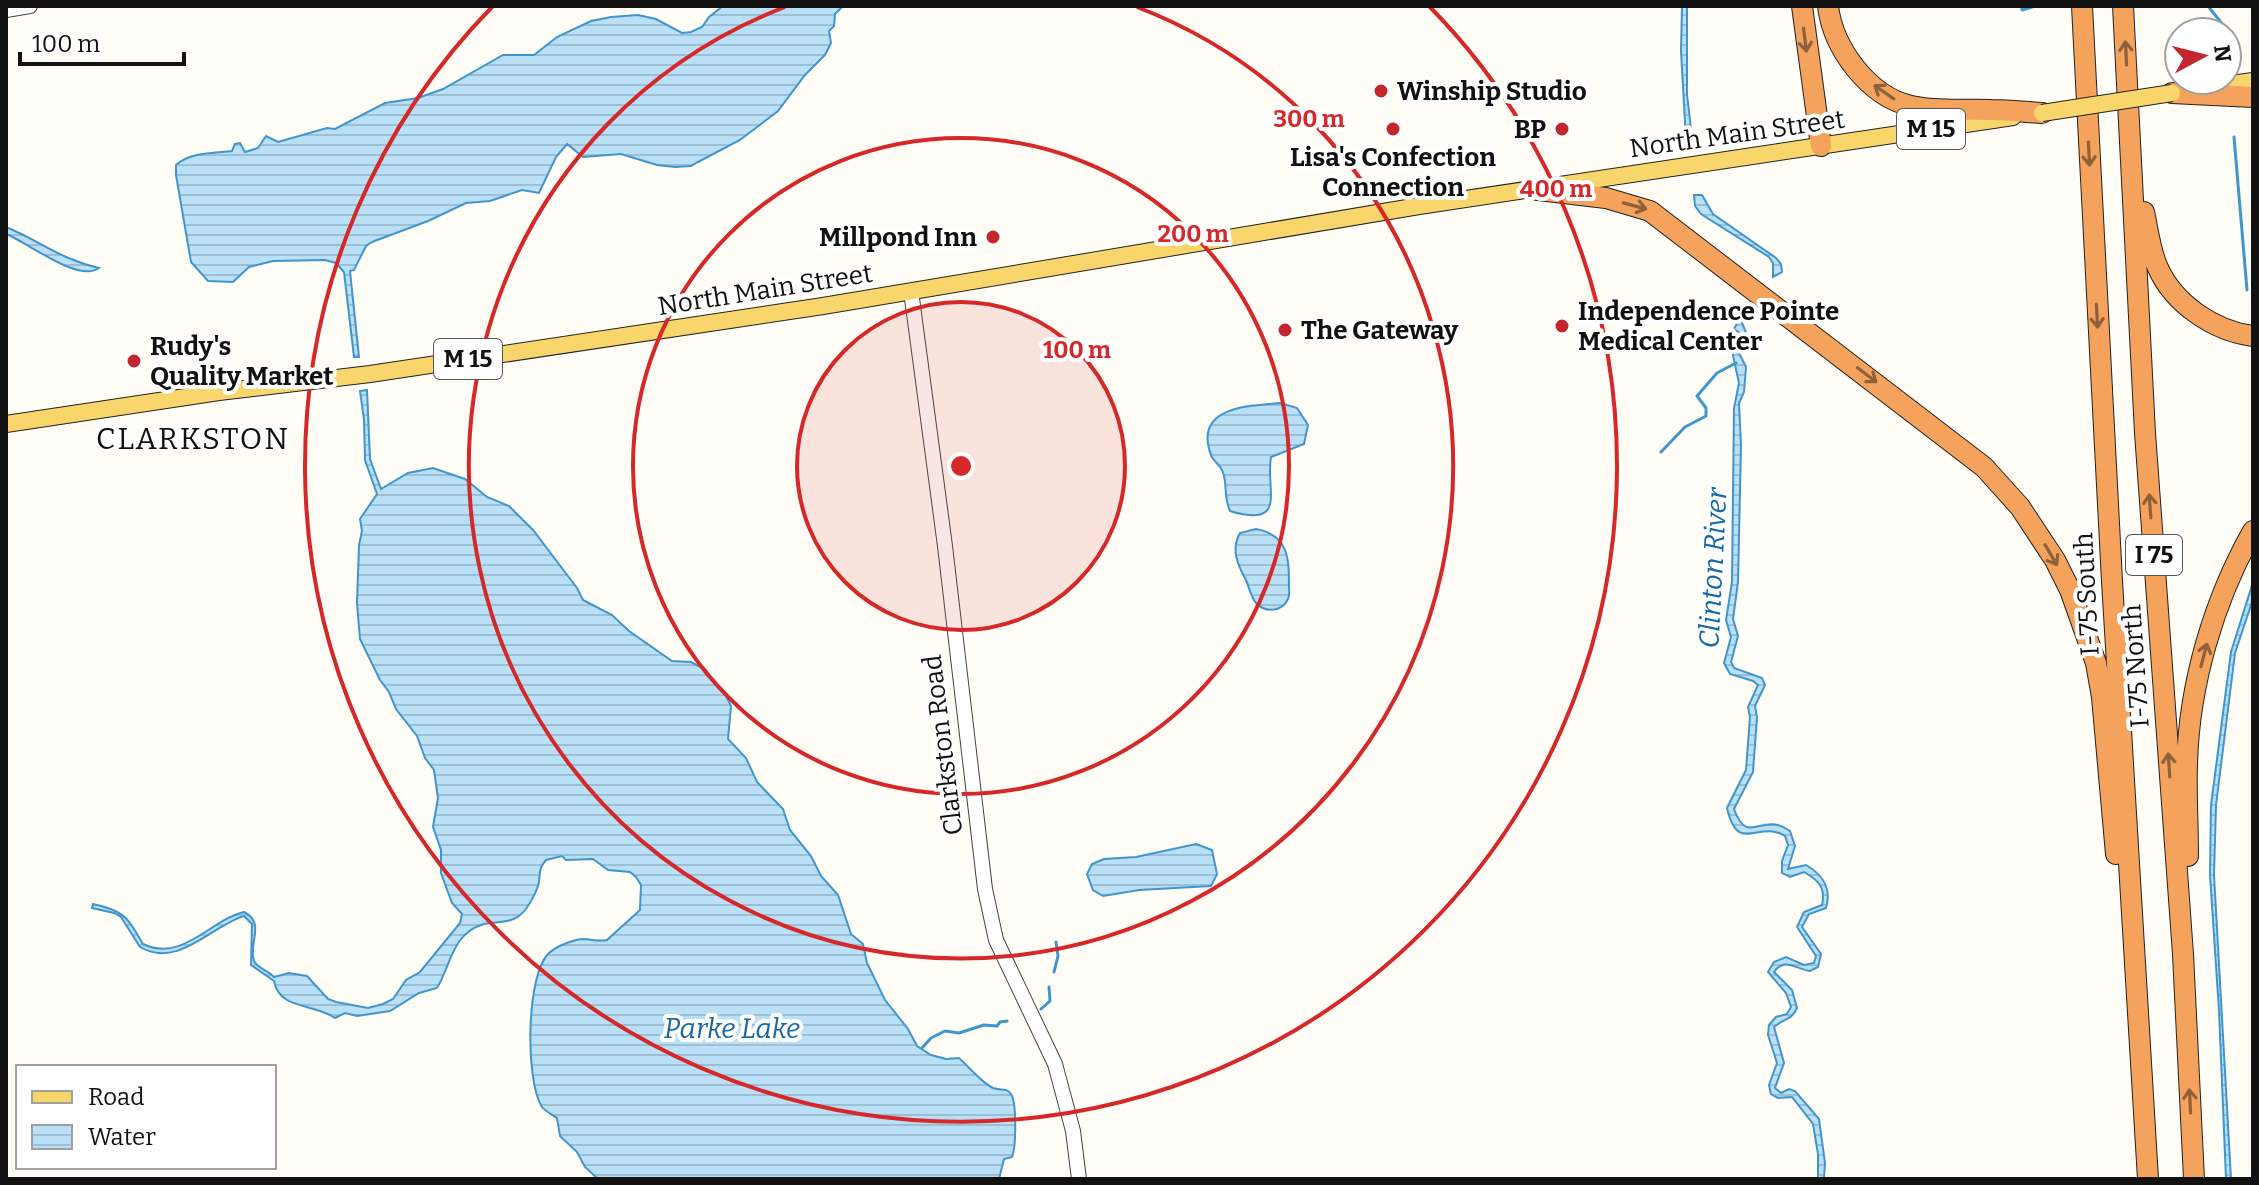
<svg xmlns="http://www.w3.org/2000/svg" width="2259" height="1185" font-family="Bitter,serif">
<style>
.water{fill:url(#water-rules);stroke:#3f96cf;stroke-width:2}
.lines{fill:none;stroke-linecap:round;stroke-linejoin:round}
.stream{stroke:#3f96cf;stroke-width:3}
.tertiary-casing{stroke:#444;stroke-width:16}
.primary-casing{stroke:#222;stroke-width:18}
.motorway-casing{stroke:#222;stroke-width:22}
.tertiary{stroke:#fff;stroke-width:14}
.primary{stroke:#f9d66b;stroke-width:16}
.motorway{stroke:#f5a25d;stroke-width:20}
.primary-bridge-casing{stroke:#222;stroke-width:18;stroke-linecap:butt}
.primary-bridge{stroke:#f9d66b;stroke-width:16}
.oneway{stroke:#8e613b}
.ring{fill:none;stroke:#d62828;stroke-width:4}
.poi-dot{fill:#c4262e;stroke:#fff;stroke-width:3}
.labels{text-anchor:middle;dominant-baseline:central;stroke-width:8;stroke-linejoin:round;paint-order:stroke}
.shield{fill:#fff;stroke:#585858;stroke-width:2}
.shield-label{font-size:24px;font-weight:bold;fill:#111}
.poi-label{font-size:26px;font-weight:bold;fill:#111;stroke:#fff;text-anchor:start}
.street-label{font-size:26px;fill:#111;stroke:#fff}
.water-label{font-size:28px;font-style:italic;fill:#1768a6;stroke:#fff}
.quarter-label{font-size:30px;letter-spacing:2px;fill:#111;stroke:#fff}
.centre{fill:#d62828;stroke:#fff;stroke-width:4}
.ring-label{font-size:24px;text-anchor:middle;font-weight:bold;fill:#d62828;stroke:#fff;stroke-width:8;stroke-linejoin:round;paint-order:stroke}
</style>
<defs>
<pattern id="water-rules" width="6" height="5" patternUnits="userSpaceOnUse" patternTransform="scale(2)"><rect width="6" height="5" fill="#b9e0f7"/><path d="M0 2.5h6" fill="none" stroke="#9ebfd3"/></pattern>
</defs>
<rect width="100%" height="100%" fill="#fffdf5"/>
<path class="water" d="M723 6H843L835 14 834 26 829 31 831 43 825 55 805 75 778 111 740 140 698 162 691 166 675 167 657 165 621 154 583 157 567 144 556 157 539 193 522 190 490 201 466 203 428 221 372 242 366 246 354 270 350 271 359 357H354L344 272 336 263 325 260 273 261 249 267 233 282 208 281 191 262 176 175V165C190 152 214 153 232 151L235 144 240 143 245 152 258 148 266 136 278 142 327 128 335 129 385 103 418 98 443 89 503 55H534L557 37 591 21 611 17 638 15 656 19 682 33 691 32 702 27 709 17Z
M1682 6H1687V94L1692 138 1686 140 1681 51Z
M1694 195H1702L1713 214 1776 258 1781 264 1782 272 1773 277V263L1769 257 1701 214 1695 206Z
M6 227C40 241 62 260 99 268 78 283 29 243 6 234Z
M1740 318 1747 335 1738 351 1746 367 1744 392 1739 403 1741 445 1738 582 1733 619 1738 636 1731 662 1734 668 1762 678 1765 685 1755 706 1757 717 1753 772 1734 809C1748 848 1762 810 1790 831L1795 846 1788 869 1806 865C1823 875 1832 888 1826 908L1809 914 1802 927 1821 954 1818 967 1810 971C1796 969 1784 957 1774 972L1792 990 1797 1008C1792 1020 1783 1019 1774 1027L1784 1063 1775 1088 1781 1093 1789 1089 1795 1091 1819 1119 1825 1163 1824 1179H1818V1154L1813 1124 1792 1097 1778 1098 1771 1094 1769 1085 1777 1063 1768 1035 1769 1025 1776 1017 1787 1014 1791 1007 1786 993 1768 972 1774 962 1786 957 1804 965 1814 963 1816 956 1797 927 1804 912 1822 905C1826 887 1818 880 1804 872L1790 877 1782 873V861L1788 845 1785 836C1759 819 1738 856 1727 808L1746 770 1750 717 1748 707 1758 685 1753 681 1730 674 1724 663 1731 637 1726 620 1732 582 1734 408 1739 383 1732 351 1741 334 1734 329Z
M367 390 370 459 381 489 408 473 433 468 465 479 487 497 509 506 533 530 577 588 583 600 612 615 629 631 672 661 691 662 706 670 712 680 723 690 731 706 728 739 746 758 757 782 783 809 790 830 811 856 821 876 838 895 851 934 863 944 867 963 885 1000 908 1029 917 1046 931 1055 946 1059 959 1058C969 1067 981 1082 993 1088 1000 1091 1006 1087 1011 1094 1017 1103 1016 1147 1012 1157L1004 1159 999 1179H598L585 1167 577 1152 560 1136 557 1118C553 1115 546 1112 542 1107 525 1081 526 974 549 953 557 946 572 940 583 939 592 939 598 942 607 940L640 910 641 885 636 877 630 872 608 870 593 859 566 860 562 856 546 860C539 868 540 872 539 882 537 892 527 910 520 915 511 923 495 922 484 924 452 933 451 965 437 988L419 993 390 1011 357 1016 345 1013 335 1018C314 1003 279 1010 274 981L251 965 252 924 244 916C211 926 178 969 140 947L121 917 114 913 92 908 93 904C125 911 127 917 143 944 182 963 210 920 244 912 266 923 248 943 254 961 257 968 269 971 274 977L289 973 307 976 328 999 336 1002 368 1008 383 1004 393 999 406 980 420 972 460 923 462 914 452 903 441 873V850L433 827 438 798 434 770 425 758 417 736 396 709 389 692 380 680 360 639 357 603 359 545 362 531 360 519 377 494 365 460 364 419 360 391Z
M1280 403 1297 408 1308 425 1304 444 1271 457C1265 488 1289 529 1230 511 1223 496 1228 482 1222 470 1219 464 1213 461 1211 455 1193 406 1249 406 1280 403Z
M1256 529C1289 535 1289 559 1289 587 1289 593 1290 594 1288 599 1282 612 1265 613 1256 603 1251 597 1249 587 1246 580 1237 564 1231 549 1240 533Z
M2253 582V599L2235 653 2216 805 2214 875 2231 1179H2226L2219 1011 2210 875 2211 805 2231 652Z
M1196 844 1212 850 1217 874 1211 886 1139 890 1103 896 1093 890 1087 874 1092 864 1104 859 1136 857Z"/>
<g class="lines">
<path class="stream" d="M2022 6V10L2035 6
M2208 6 2227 30
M2234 137 2247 290
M1661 452 1685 427 1706 416V408L1697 396 1717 373 1736 363
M1054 972 1058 956 1056 942
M1041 1009 1050 1001 1049 987
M922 1048 931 1038 945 1031 959 1033 984 1025 997 1026 1000 1022 1007 1021"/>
<defs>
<path id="tertiary" d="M6 10 30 6
M911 291 945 546 985 889 996 940 1055 1064 1073 1131 1079 1179"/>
<path id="primary" d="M2203 88 2253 81
M6 424 219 392 370 374 823 306 1419 206 2013 117"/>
<path id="motorway" d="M1802 6 1821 146
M1828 6C1833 48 1868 96 1911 106 1937 112 1965 109 1992 110 2009 110 2025 112 2042 113
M2082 6 2112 581 2148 1179
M2123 6 2145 433 2183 954 2194 1179
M2172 93 2253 97
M1530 189 1606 198 1650 211 1984 467 2020 507 2055 560 2070 590 2096 663 2102 697 2116 854
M2144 212C2148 229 2150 251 2158 268 2174 304 2214 331 2253 336
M2188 856C2188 825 2186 794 2187 764 2189 684 2214 600 2253 531"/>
</defs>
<use href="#tertiary" class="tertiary-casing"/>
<use href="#primary" class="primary-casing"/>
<use href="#motorway" class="motorway-casing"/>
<use href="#tertiary" class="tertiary"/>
<use href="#primary" class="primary"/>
<use href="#motorway" class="motorway"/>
<defs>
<path id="primary-bridge" d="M2042 113 2172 93"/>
</defs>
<use href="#primary-bridge" class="primary-bridge-casing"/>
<use href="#primary-bridge" class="primary-bridge"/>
</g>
<defs><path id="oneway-shaft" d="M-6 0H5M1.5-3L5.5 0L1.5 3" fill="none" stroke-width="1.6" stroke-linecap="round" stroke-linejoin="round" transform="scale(2)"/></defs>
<g class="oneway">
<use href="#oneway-shaft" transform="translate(1805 40) rotate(83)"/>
<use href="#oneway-shaft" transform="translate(2126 53) rotate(-93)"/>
<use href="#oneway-shaft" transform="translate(1884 92) rotate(-145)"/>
<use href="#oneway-shaft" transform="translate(2089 154) rotate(87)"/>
<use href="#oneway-shaft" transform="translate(1635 206) rotate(15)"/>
<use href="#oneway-shaft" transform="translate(2097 316) rotate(87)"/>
<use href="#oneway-shaft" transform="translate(1867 375) rotate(37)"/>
<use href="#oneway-shaft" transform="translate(2150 506) rotate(-94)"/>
<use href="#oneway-shaft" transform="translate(2051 555) rotate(60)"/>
<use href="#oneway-shaft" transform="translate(2204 655) rotate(-75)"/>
<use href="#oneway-shaft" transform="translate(2169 765) rotate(-94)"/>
<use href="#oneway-shaft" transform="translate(2190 1101) rotate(-93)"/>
</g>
<circle cx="961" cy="466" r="164" fill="#d62828" fill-opacity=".12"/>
<g class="ring">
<circle cx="961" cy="466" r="164"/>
<circle cx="961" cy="466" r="328"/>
<path d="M1137 7A492 492 0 1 1 785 7"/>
<path d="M1429 6A656 656 0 1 1 493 6"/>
</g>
<g class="poi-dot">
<circle cx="1381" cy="91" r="8"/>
<circle cx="1393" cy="129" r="8"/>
<circle cx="1562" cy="129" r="8"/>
<circle cx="993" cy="237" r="8"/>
<circle cx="1562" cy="326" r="8"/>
<circle cx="1285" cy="330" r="8"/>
<circle cx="134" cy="361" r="8"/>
</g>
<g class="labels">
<g class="shield">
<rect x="1897" y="109" width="68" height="40" rx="6"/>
<rect x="434" y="339" width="68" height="40" rx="6"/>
<rect x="2126" y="535" width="56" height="40" rx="6"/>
</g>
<g class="shield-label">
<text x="1931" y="129">M 15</text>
<text x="468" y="359">M 15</text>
<text x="2154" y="555">I 75</text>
</g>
<g class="poi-label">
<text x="1397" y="91">Winship Studio</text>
<text x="1546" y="129" text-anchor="end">BP</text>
<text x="1393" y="157" text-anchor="middle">Lisa's Confection<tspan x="1393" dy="30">Connection</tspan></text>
<text x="977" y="237" text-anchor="end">Millpond Inn</text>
<text x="1578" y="311">Independence Pointe<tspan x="1578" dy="30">Medical Center</tspan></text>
<text x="1301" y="330">The Gateway</text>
<text x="150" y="346">Rudy's<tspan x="150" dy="30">Quality Market</tspan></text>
</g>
<g class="street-label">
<text transform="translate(1737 134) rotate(-8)">North Main Street</text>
<text transform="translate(765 290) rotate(-9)">North Main Street</text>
<text transform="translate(2087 594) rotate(-93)">I-75 South</text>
<text transform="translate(2136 666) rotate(-94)">I-75 North</text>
<text transform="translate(943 745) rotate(-97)">Clarkston Road</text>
</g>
<g class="water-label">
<text transform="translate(1713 568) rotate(-87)">Clinton River</text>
<text x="732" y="1028">Parke Lake</text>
</g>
<g class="quarter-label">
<text x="193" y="439">CLARKSTON</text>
</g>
</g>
<circle cx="961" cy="466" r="12" class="centre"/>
<g class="ring-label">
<text x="1309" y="127">300 m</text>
<text x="1556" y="197">400 m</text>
<text x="1193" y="242">200 m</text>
<text x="1077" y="358">100 m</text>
</g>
<rect width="2259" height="1185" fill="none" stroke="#111111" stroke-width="16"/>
<rect x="16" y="1065" width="260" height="104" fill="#ffffff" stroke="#a0a0a0" stroke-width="2"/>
<rect x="32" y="1091" width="40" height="12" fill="#f9d66b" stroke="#a0a0a0" stroke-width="2"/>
<text x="88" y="1105" font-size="24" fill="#111111">Road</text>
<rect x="32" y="1125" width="40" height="24" fill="url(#water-rules)" stroke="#a0a0a0" stroke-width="2"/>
<text x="88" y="1145" font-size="24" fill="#111111">Water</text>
<g transform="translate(2203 56) rotate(83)"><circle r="38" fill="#ffffff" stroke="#a0a0a0" stroke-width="2"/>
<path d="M0-6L14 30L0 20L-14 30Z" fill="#c4262e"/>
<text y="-12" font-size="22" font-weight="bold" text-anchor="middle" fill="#111111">N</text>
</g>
<path d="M20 52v12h164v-12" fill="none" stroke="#111111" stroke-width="4"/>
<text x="32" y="52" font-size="24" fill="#111111" stroke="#ffffff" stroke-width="6" paint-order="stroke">100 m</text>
</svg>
